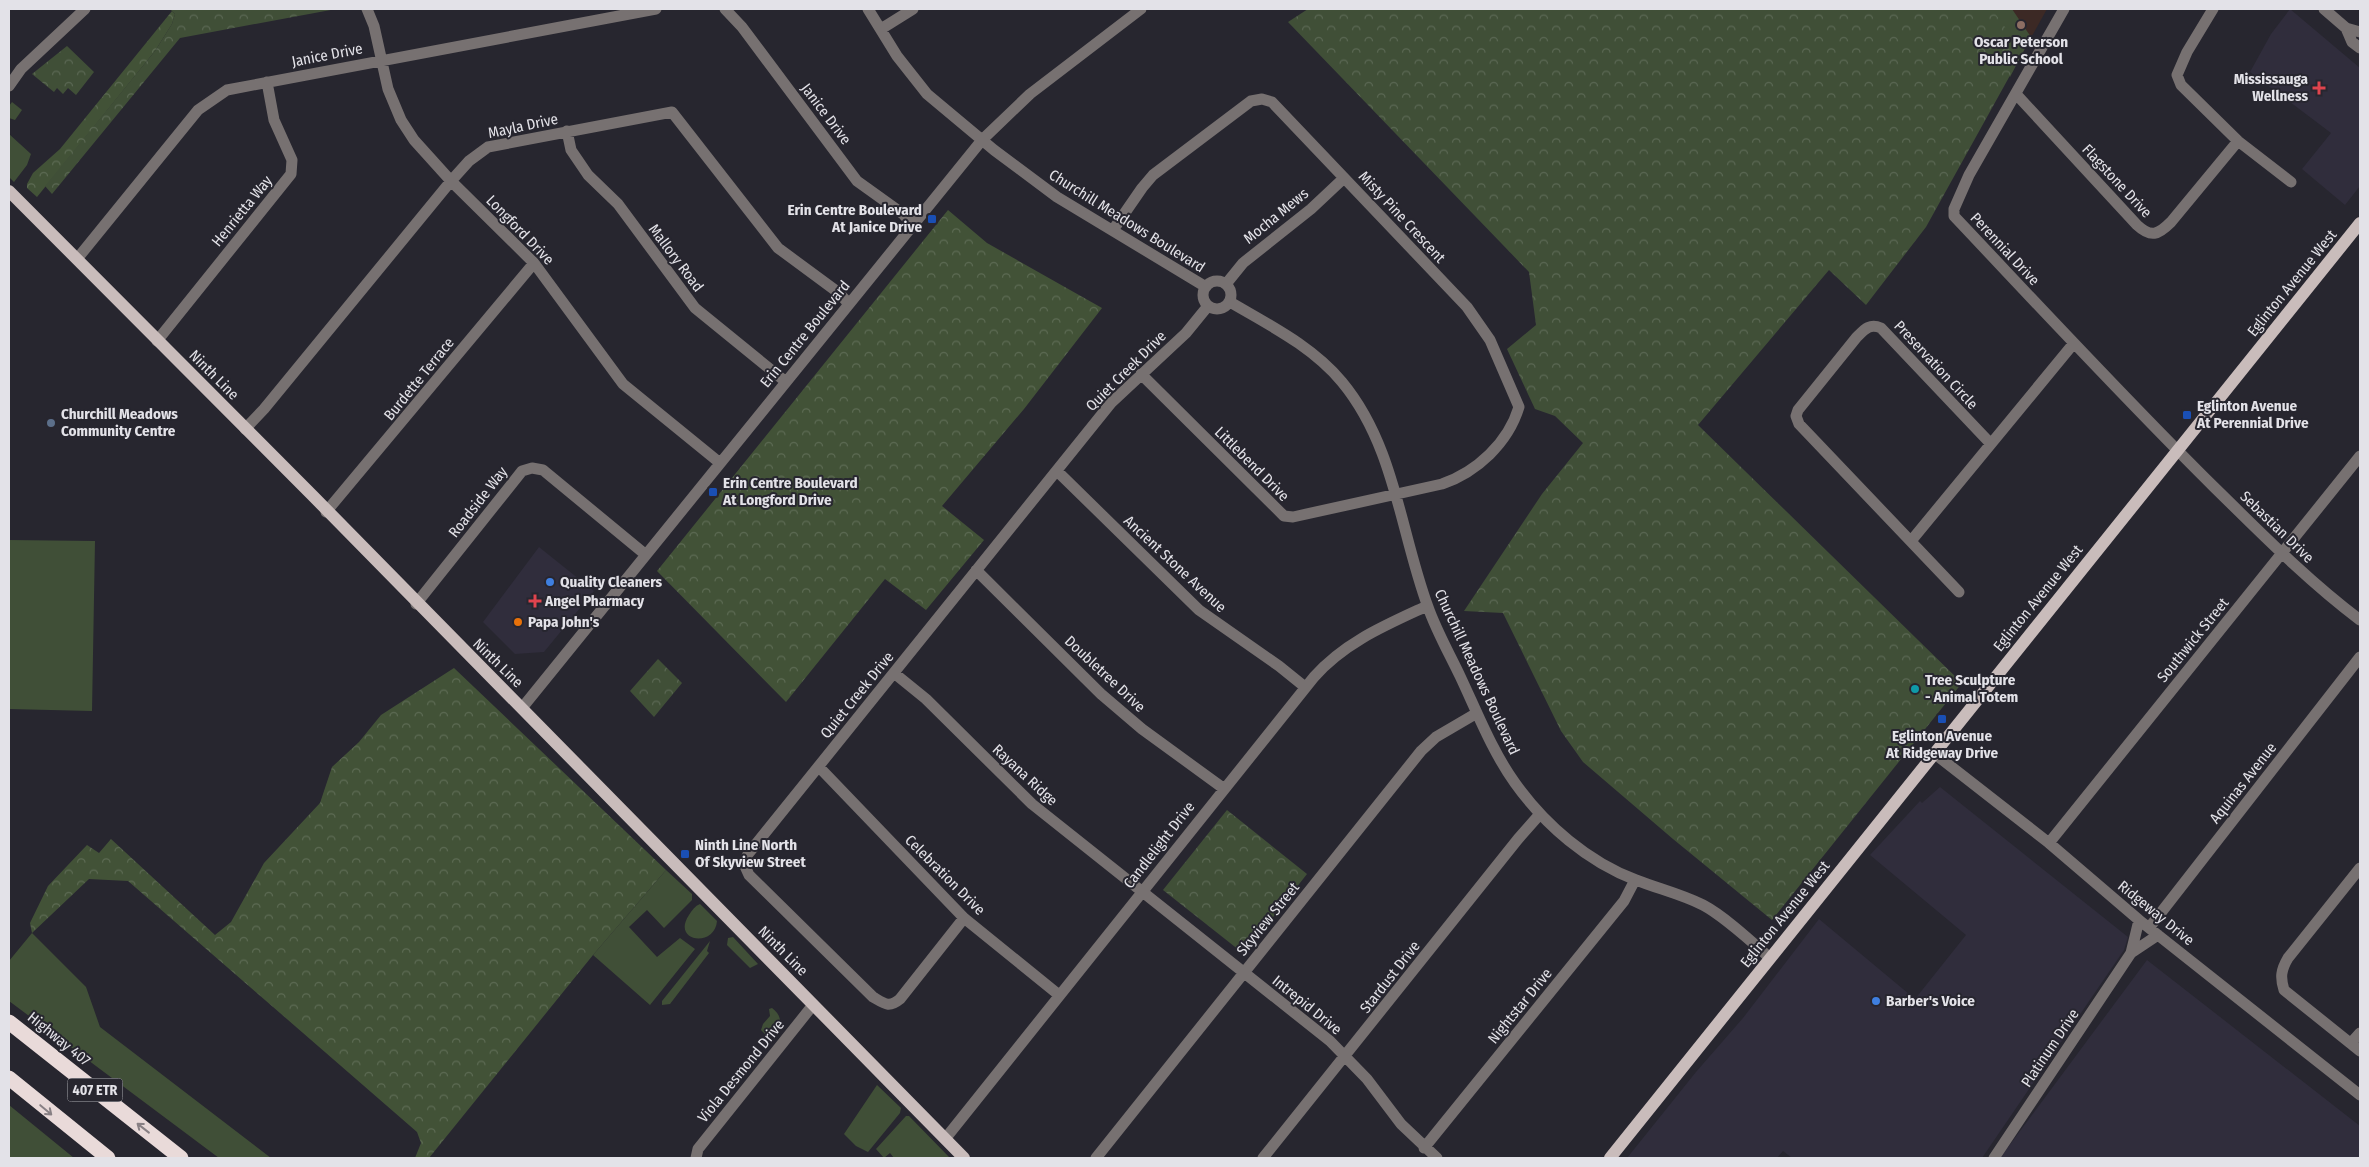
<svg xmlns="http://www.w3.org/2000/svg" width="2369" height="1167" font-family="'Fira Sans Condensed',sans-serif">
<style>
.built{fill:#302d3c}
.education{fill:#3c2925}
.green{fill:#404f37}
.forest{fill:url(#forest-crowns)}
.park{fill:url(#park-crowns)}
.lines{fill:none;stroke-linecap:round;stroke-linejoin:round}
.minor{stroke:#777171;stroke-width:11}
.major{stroke:#c9bcbb;stroke-width:12}
.highway{stroke:#e9dad9;stroke-width:15}
.oneway{stroke:#888084}
.education-dot{fill:#8d6e63;stroke:#27262f;stroke-width:2}
.health-dot{fill:#e0444e;stroke:#27262f;stroke-width:2}
.transit-dot{fill:#1a4fb4;stroke:#27262f;stroke-width:2}
.service-dot{fill:#5c6f8a;stroke:#27262f;stroke-width:2}
.shop-dot{fill:#3f7fe0;stroke:#27262f;stroke-width:2}
.food-dot{fill:#e8710a;stroke:#27262f;stroke-width:2}
.culture-dot{fill:#0f9aa8;stroke:#27262f;stroke-width:2}
.labels{text-anchor:middle;dominant-baseline:central;stroke-width:4;stroke-linejoin:round;paint-order:stroke}
.shield{fill:#27262f;stroke:#abaab0;stroke-width:1}
.shield-label{font-size:14px;font-weight:bold;fill:#e3e2e8}
.poi-label{font-size:15px;font-weight:bold;fill:#e3e2e8;stroke:#27262f;text-anchor:start}
.street-label{font-size:15px;fill:#e3e2e8;stroke:#27262f}
</style>
<defs>
<pattern id="forest-crowns" width="20" height="18" patternUnits="userSpaceOnUse" patternTransform="scale(1.25)"><rect width="20" height="18" fill="#425237"/><path d="M2 6a3 3 0 1 1 6 0M12 15a3 3 0 1 1 6 0" fill="none" stroke="#5d6b54"/></pattern>
<pattern id="park-crowns" width="20" height="18" patternUnits="userSpaceOnUse" patternTransform="scale(1.25)"><rect width="20" height="18" fill="#404f37"/><path d="M2 6a3 3 0 1 1 6 0M12 15a3 3 0 1 1 6 0" fill="none" stroke="#5b6854"/></pattern>
</defs>
<rect width="100%" height="100%" fill="#27262f"/>
<path class="built" d="M2290 9 2360 68V186L2345 205 2302 169 2331 133 2250 72 2271 34Z
M539 547 594 591 544 652 515 654 483 622Z
M1940 787 2128 937 2124 950 1982 1158H1792L1783 1151 1777 1158H1627L1696 1072 1743 1018 1819 919 1915 999 1966 935 1870 855 1920 801 1922 803Z
M2147 960 2360 1126V1158H2000Z"/>
<path class="education" d="M1992 9H2047L2023 52Z"/>
<path class="green" d="M1973 9H2012L2031 37 2010 77Z
M12 102 22 110 15 120 9 118V106Z
M9 134 31 154 27 165 14 182 9 177Z
M9 540 95 541 92 711 9 709Z
M666 870 692 894V900L664 928 647 910 629 927 657 957 680 938 695 949 650 1005 593 955Z
M700 904 717 921C715 948 671 942 689 915 692 910 695 906 700 904Z
M32 933 86 987 100 1027 271 1158H219L9 1001V961Z
M733 937 758 964 750 968 727 945 728 938Z
M710 941 707 951 709 953 670 1004 662 1005V1001Z
M772 1008C786 1019 780 1030 765 1034L761 1030 763 1024 770 1016 769 1009Z
M877 1085 901 1108 900 1113 868 1152 856 1146 844 1134Z
M9 1105 74 1158H9Z
M906 1116H909L950 1158H894L890 1153 884 1158 876 1149Z"/>
<path class="forest" d="M172 11 175 14 172 24 155 51 37 197 27 188V184L33 173 60 149Z
M948 210 987 243 1102 308 1024 409 942 506 984 540 926 610 885 579 786 702 657 571Z
M454 668 666 870 593 955 429 1158H415L421 1143 417 1132 128 881 89 879 32 933 30 923 48 886 87 845 99 853 111 839 215 935 231 922 264 863 320 803 332 767 359 742 381 715Z"/>
<path class="park" d="M170 9H336L180 38 52 194 45 186 155 51 172 24 175 14Z
M1308 9H1992L2023 52 1926 227 1866 305 1829 270 1698 425 1962 683 1772 920 1673 839 1583 762 1561 731 1503 613 1464 611 1542 494 1583 443 1555 416 1535 409 1507 349 1536 325 1529 272 1288 22Z
M67 46 94 72 76 95 68 88 63 94 57 88 54 92 32 74Z
M658 659 682 683 654 717 630 691Z
M1227 810 1307 874 1244 954 1163 890Z"/>
<g class="lines">
<path class="minor" d="M367 9 374 26 388 89 401 120 414 140 451 181 534 263 623 384 720 463
M725 9 742 27 857 181 903 214 913 225
M868 9 897 56 927 94 994 150 1057 197 1206 287
M2064 9 1969 175 1954 209V216C2040 307 2125 399 2214 487 2261 533 2307 580 2360 620
M2213 9 2187 52 2177 75 2181 85 2238 141 2291 182
M2324 9 2346 28 2352 42 2360 48
M2346 28 2360 32
M881 29 913 9
M9 86 21 69 85 9
M2016 94 2137 225C2151 238 2158 235 2171 222L2238 141
M567 131 571 150 588 175 618 204 695 308 786 382
M1113 230 1142 188 1153 175 1251 101 1262 99 1272 102 1467 307 1490 340 1519 407C1508 443 1477 472 1442 484L1293 517 1284 516 1141 374
M77 259 198 110 227 90 656 9
M1203 295a14 14 0 1 1 28 0a14 14 0 1 1-28 0Z
M1226 284 1243 263 1311 209 1344 178
M1230 302C1269 325 1312 346 1342 382 1395 446 1400 531 1428 607 1436 630 1449 653 1460 676 1477 712 1492 751 1515 783 1545 825 1588 862 1636 880 1659 889 1681 894 1703 905 1724 916 1752 942 1770 958
M157 341 291 174 292 160 274 120 267 82
M245 429 264 409 451 181 469 161 488 147 672 112 778 248 839 293 849 304
M1057 471 1199 610 1279 666 1305 687
M326 512 534 263
M1911 541 2074 343
M976 570 1101 694 1142 729 1223 788
M1959 592 1799 424 1796 416 1798 410 1856 338C1864 330 1869 323 1881 328L1990 443
M416 604 522 471 532 468 543 470 646 555
M894 673 926 699 1032 804 1330 1041 1367 1079 1401 1124 1437 1158
M522 708 982 140 1030 94 1141 9
M1935 754 2049 843 2139 920 2360 1095
M819 767 964 918 1059 995
M2049 843 2360 456
M2360 868 2288 958C2281 970 2280 977 2284 990L2360 1051
M964 918 900 999C889 1008 885 1004 873 997L749 875 744 864 748 854 1111 403 1186 333 1208 306
M2149 928 2360 657
M2131 953 2158 935
M2351 1043 2360 1033
M945 1139 1314 677C1345 642 1386 625 1427 606
M1424 1148 1624 901 1635 880
M696 1158 698 1149 813 1005
M1096 1158 1421 751 1436 737 1477 713
M1263 1158 1518 839 1540 814
M1994 1158 2131 953 2139 920"/>
<path class="major" d="M9 191 313 496 964 1158
M1610 1158 2360 223"/>
<path class="highway" d="M9 1022 181 1158
M9 1078 108 1158"/>
</g>
<defs><path id="oneway-shaft" d="M-6 0H5M1.5-3L5.5 0L1.5 3" fill="none" stroke-width="1.6" stroke-linecap="round" stroke-linejoin="round" transform="scale(1.25)"/></defs>
<g class="oneway">
<use href="#oneway-shaft" transform="translate(46 1110) rotate(40)"/>
<use href="#oneway-shaft" transform="translate(143 1128) rotate(-142)"/>
</g>
<circle class="education-dot" cx="2021" cy="25" r="5"/>
<g class="health-dot">
<path d="M2316.5 80.5h5v5h5v5h-5v5h-5v-5h-5v-5h5z"/>
<path d="M532.5 593.5h5v5h5v5h-5v5h-5v-5h-5v-5h5z"/>
</g>
<g class="transit-dot">
<rect x="927" y="214" width="10" height="10" rx="2.5"/>
<rect x="2182" y="410" width="10" height="10" rx="2.5"/>
<rect x="708" y="487" width="10" height="10" rx="2.5"/>
<rect x="1937" y="714" width="10" height="10" rx="2.5"/>
<rect x="680" y="849" width="10" height="10" rx="2.5"/>
</g>
<circle class="service-dot" cx="51" cy="423" r="5"/>
<g class="shop-dot">
<circle cx="550" cy="582" r="5"/>
<circle cx="1876" cy="1001" r="5"/>
</g>
<circle class="food-dot" cx="518" cy="622" r="5"/>
<circle class="culture-dot" cx="1915" cy="689" r="5"/>
<g class="labels">
<rect class="shield" x="67.5" y="1078.5" width="55" height="23" rx="4"/>
<g class="shield-label">
<text x="95" y="1090">407 ETR</text>
</g>
<g class="poi-label">
<text x="2021" y="42" text-anchor="middle">Oscar Peterson<tspan x="2021" dy="17">Public School</tspan></text>
<text x="2308" y="79" text-anchor="end">Mississauga<tspan x="2308" dy="17">Wellness</tspan></text>
<text x="922" y="210" text-anchor="end">Erin Centre Boulevard<tspan x="922" dy="17">At Janice Drive</tspan></text>
<text x="2197" y="406">Eglinton Avenue<tspan x="2197" dy="17">At Perennial Drive</tspan></text>
<text x="61" y="414">Churchill Meadows<tspan x="61" dy="17">Community Centre</tspan></text>
<text x="723" y="483">Erin Centre Boulevard<tspan x="723" dy="17">At Longford Drive</tspan></text>
<text x="560" y="582">Quality Cleaners</text>
<text x="545" y="601">Angel Pharmacy</text>
<text x="528" y="622">Papa John's</text>
<text x="1925" y="680">Tree Sculpture<tspan x="1925" dy="17">- Animal Totem</tspan></text>
<text x="1942" y="736" text-anchor="middle">Eglinton Avenue<tspan x="1942" dy="17">At Ridgeway Drive</tspan></text>
<text x="695" y="845">Ninth Line North<tspan x="695" dy="17">Of Skyview Street</tspan></text>
<text x="1886" y="1001">Barber's Voice</text>
</g>
<g class="street-label">
<text transform="translate(327 55) rotate(-11)">Janice Drive</text>
<text transform="translate(826 114) rotate(53)">Janice Drive</text>
<text transform="translate(523 126) rotate(-12)">Mayla Drive</text>
<text transform="translate(2117 181) rotate(47)">Flagstone Drive</text>
<text transform="translate(242 211) rotate(-51)">Henrietta Way</text>
<text transform="translate(1276 216) rotate(-39)">Mocha Mews</text>
<text transform="translate(1402 217) rotate(47)">Misty Pine Crescent</text>
<text transform="translate(1127 221) rotate(32)">Churchill Meadows Boulevard</text>
<text transform="translate(520 230) rotate(46)">Longford Drive</text>
<text transform="translate(2005 249) rotate(47)">Perennial Drive</text>
<text transform="translate(676 258) rotate(53)">Mallory Road</text>
<text transform="translate(2292 283) rotate(-51)">Eglinton Avenue West</text>
<text transform="translate(805 334) rotate(-51)">Erin Centre Boulevard</text>
<text transform="translate(1936 365) rotate(47)">Preservation Circle</text>
<text transform="translate(1126 371) rotate(-45)">Quiet Creek Drive</text>
<text transform="translate(214 375) rotate(45)">Ninth Line</text>
<text transform="translate(419 379) rotate(-51)">Burdette Terrace</text>
<text transform="translate(1252 464) rotate(45)">Littlebend Drive</text>
<text transform="translate(478 502) rotate(-52)">Roadside Way</text>
<text transform="translate(2277 527) rotate(44)">Sebastian Drive</text>
<text transform="translate(1175 564) rotate(43)">Ancient Stone Avenue</text>
<text transform="translate(2038 598) rotate(-51)">Eglinton Avenue West</text>
<text transform="translate(2193 640) rotate(-51)">Southwick Street</text>
<text transform="translate(498 663) rotate(44)">Ninth Line</text>
<text transform="translate(1477 672) rotate(65)">Churchill Meadows Boulevard</text>
<text transform="translate(1105 674) rotate(43)">Doubletree Drive</text>
<text transform="translate(857 695) rotate(-51)">Quiet Creek Drive</text>
<text transform="translate(1025 775) rotate(43)">Rayana Ridge</text>
<text transform="translate(2243 783) rotate(-52)">Aquinas Avenue</text>
<text transform="translate(1159 845) rotate(-52)">Candlelight Drive</text>
<text transform="translate(945 875) rotate(45)">Celebration Drive</text>
<text transform="translate(2156 913) rotate(39)">Ridgeway Drive</text>
<text transform="translate(1785 914) rotate(-51)">Eglinton Avenue West</text>
<text transform="translate(1268 919) rotate(-51)">Skyview Street</text>
<text transform="translate(783 951) rotate(45)">Ninth Line</text>
<text transform="translate(1390 977) rotate(-52)">Stardust Drive</text>
<text transform="translate(1307 1005) rotate(39)">Intrepid Drive</text>
<text transform="translate(1520 1006) rotate(-51)">Nightstar Drive</text>
<text transform="translate(59 1039) rotate(39)">Highway 407</text>
<text transform="translate(2050 1048) rotate(-56)">Platinum Drive</text>
<text transform="translate(741 1071) rotate(-51)">Viola Desmond Drive</text>
</g>
</g>
<rect width="2369" height="1167" fill="none" stroke="#e3e2e8" stroke-width="20"/>
</svg>
